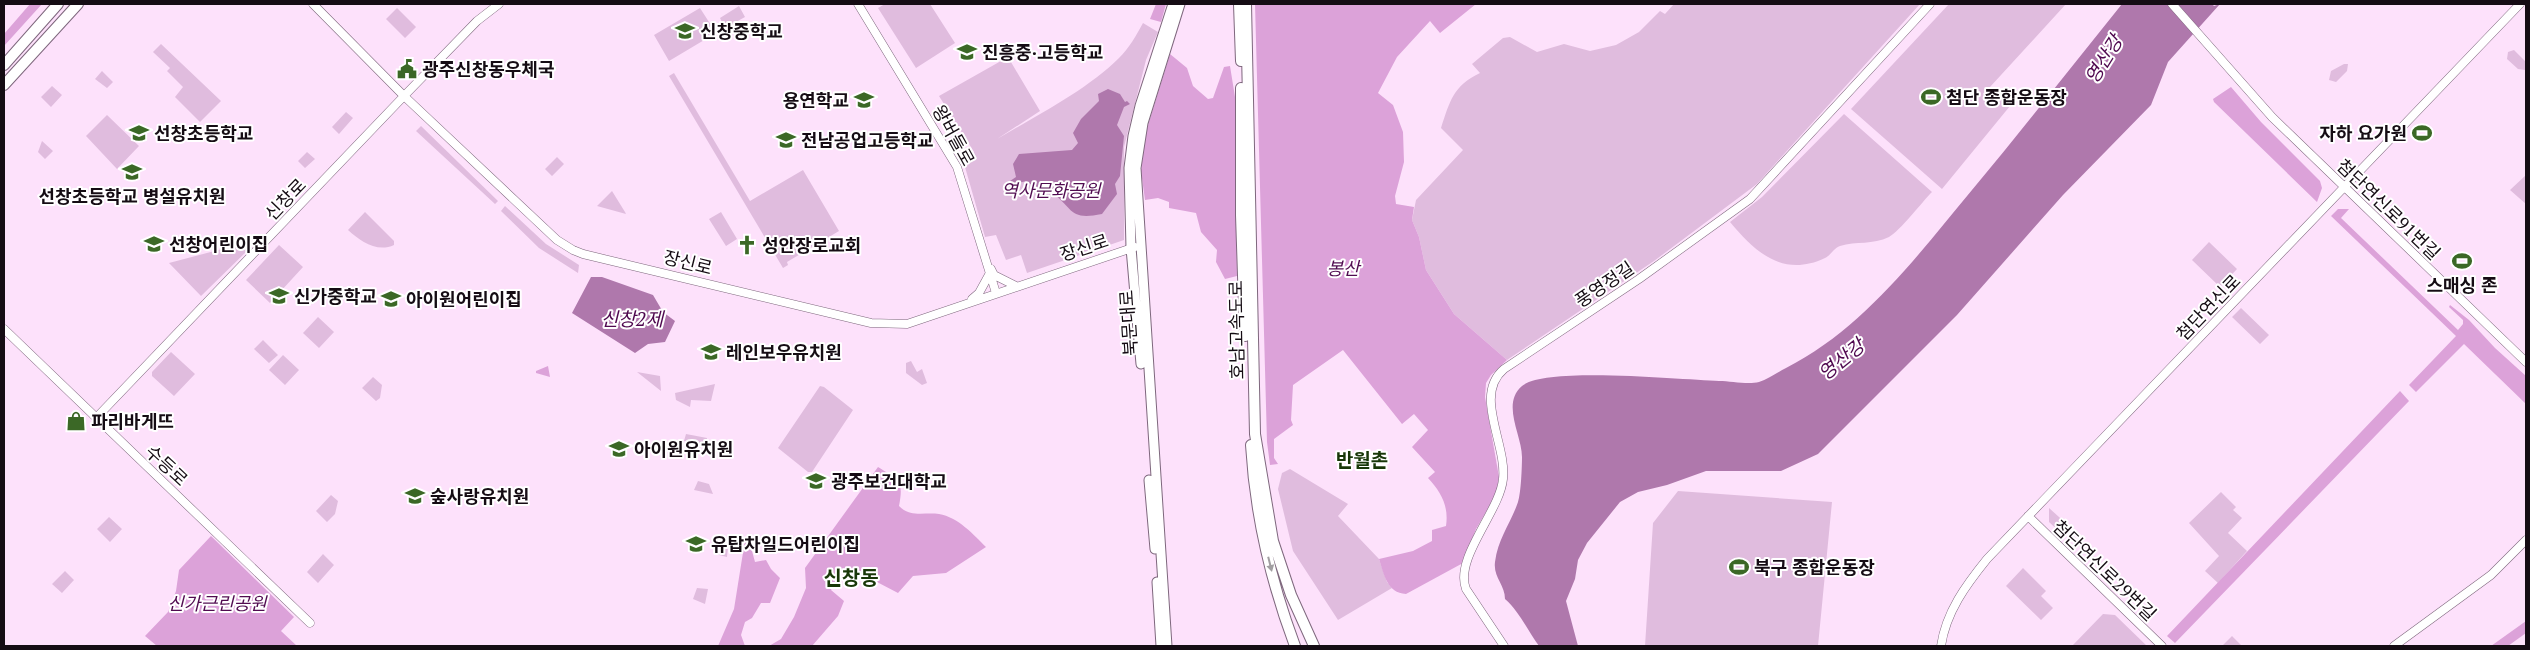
<svg xmlns="http://www.w3.org/2000/svg" width="2530" height="650" font-family="'PT Serif','Noto Sans KR',serif">
<style>
.green{fill:#e0bcde}
.forest{fill:#dca2d9}
.water{fill:#af78ac}
.lines{fill:none;stroke-linecap:round;stroke-linejoin:round}
.secondary-casing{stroke:#7e677d;stroke-width:9}
.primary-casing{stroke:#7e677d;stroke-width:11}
.highway-casing{stroke:#7e677d;stroke-width:12}
.secondary{stroke:#fff;stroke-width:8}
.primary{stroke:#fff;stroke-width:9}
.highway{stroke:#fff;stroke-width:10}
.oneway{fill:#a19ea1}
.labels{text-anchor:middle;dominant-baseline:central;stroke-width:4;stroke-linejoin:round;paint-order:stroke}
.poi-label{font-size:18px;font-weight:bold;fill:#150c14;stroke:#fff;text-anchor:start}
.street-label{font-size:18px;fill:#150c14;stroke:#fff}
.park-label{font-size:18px;font-style:italic;fill:#500b50;stroke:#fff}
.water-label{font-size:19px;font-style:italic;fill:#4e074e;stroke:#fff}
.neighbourhood-label{font-size:19px;font-weight:bold;fill:#183708;stroke:#fff}
.quarter-label{font-size:20px;font-weight:bold;fill:#183708;stroke:#fff}
</style>
<rect width="100%" height="100%" fill="#fde1fb"/>
<path class="green" d="M885 4H930L955 43 916 68 878 8Z
M1674 4H1920L1757 184 1654 261 1507 360 1454 314 1426 270 1419 237 1412 220 1416 200 1463 150 1441 128C1450 101 1453 86 1480 73L1472 64 1503 38 1510 37 1537 52 1564 44 1590 51 1616 45 1639 32 1660 11 1665 14Z
M1949 4H2066L1990 87 2010 106 1942 189 1851 109Z
M739 6 745 17 725 28 720 18Z
M397 8 416 27 405 38 386 19Z
M700 8 716 33 669 61 654 35Z
M1143 23 1158 32 1146 60 1124 147V240L1027 273 1021 255 1006 260 996 235 985 237 963 160 974 152 939 96 1008 57 1040 111 997 139C1036 116 1087 90 1119 58 1129 48 1136 36 1143 23Z
M161 44 221 101 200 122 175 97 183 87 167 71 170 68 153 52Z
M2514 50 2526 62 2525 70 2518 69 2507 59 2508 52Z
M2344 64H2348L2347 71 2336 82 2329 80 2331 71Z
M102 71 113 82 107 88 95 79Z
M674 73 750 201 803 170 839 231 787 262 788 265 783 268 669 76Z
M52 86 62 95 51 107 41 97Z
M346 112 353 118 339 134 332 127Z
M1844 114 1932 192C1922 202 1900 231 1889 237 1873 245 1856 241 1840 246 1834 248 1831 255 1825 258 1783 278 1755 252 1730 222L1762 197Z
M107 115 139 146 117 169 86 136Z
M421 126 498 201 495 204 416 131Z
M42 141 53 151 45 159 38 152Z
M307 152 315 159 305 168 298 161Z
M557 157 564 164 552 176 545 169Z
M2526 175V204L2510 190Z
M612 191 625 212 626 214 597 206Z
M505 206 546 244 579 265 578 273 539 248 501 211Z
M365 212 394 241V245C377 253 360 241 348 230Z
M721 212 737 239 726 246 709 219Z
M2209 242 2237 269 2220 287 2192 260Z
M241 244 249 245 247 251 201 296 169 263Z
M279 245 303 267 270 303 246 280Z
M2241 308 2269 335 2260 344 2232 317Z
M318 317 334 332 319 348 303 333Z
M263 340 278 355 269 363 254 349Z
M171 352 195 374 174 396 152 376V372Z
M283 355 299 370 285 385 269 370Z
M911 361 917 372 922 369 927 383 922 385 906 373V363Z
M637 372 660 376 661 391Z
M373 377 382 385 380 398 376 401 362 388Z
M715 384 711 401 691 400 690 407 676 400 675 393Z
M820 386 824 387 853 410 812 472H808L778 448Z
M686 434 707 438 706 445 684 441Z
M1290 469 1348 504 1338 516 1379 559 1387 582 1392 588 1338 620 1293 551 1278 489 1282 473Z
M698 481 709 484 713 494 694 490Z
M1678 491 1832 502 1818 646H1645L1653 523Z
M2221 492 2236 507 2233 510 2242 518 2228 533 2247 551 2218 583 2205 571 2219 556 2189 523Z
M331 495 338 501 335 514 327 522 316 511Z
M2049 508 2069 526 2062 534 2049 522Z
M109 517 122 529 110 542 97 529Z
M716 544 728 547 727 557 715 554Z
M323 554 334 565 318 583 307 572Z
M2023 568 2046 591 2041 596 2053 608 2041 620 2006 586Z
M65 571 74 580 62 593 52 584Z
M697 588 708 589 705 604 693 599Z
M2103 614 2115 615 2147 646H2072Z
M2232 636 2242 646H2222Z"/>
<path class="forest" d="M30 4H42L4 46V34Z
M1156 4H1166L1161 22 1150 19Z
M1255 4H1476L1440 33 1430 21 1397 57 1378 93 1393 105 1403 132 1404 162 1395 196 1396 204 1414 207 1412 220 1419 237 1426 270 1454 314 1507 360 1491 375 1486 383 1485 397 1499 477 1496 495 1476 529 1463 563 1406 594C1387 593 1384 574 1379 559L1413 551 1432 541V530L1446 526C1449 506 1441 492 1428 478L1435 472 1412 447 1428 430 1414 414 1402 424 1343 350 1293 385 1291 420 1293 425 1274 439V458L1278 464 1270 465 1267 442Z
M1170 54 1187 68 1193 86 1208 99 1213 98 1224 67 1230 66 1235 97 1237 276 1225 279 1216 262 1217 250 1201 232 1196 213 1169 208V202L1158 198 1145 200 1141 171 1145 135Z
M2231 87 2261 122 2320 181 2322 188 2317 202 2214 102 2213 99Z
M2338 209H2349L2341 218 2458 330 2463 324V320L2449 307 2450 305 2469 320 2495 348 2526 376V404L2464 344 2416 392 2409 385 2456 336 2331 216Z
M548 366 550 377 536 373V371Z
M2400 391 2409 401 2175 643 2167 636Z
M878 467C899 480 904 480 899 506 911 518 924 512 939 514 958 517 974 535 986 547L946 573 913 576 898 593 854 570 839 573 831 590 844 601 838 616 812 646H769L781 639 794 617 806 588 805 568Z
M211 536 294 617 281 631 297 646H157L145 636 168 612 176 591 179 570Z
M745 540H749L755 562 766 560 771 569 780 578 770 603H761L752 618 745 622 741 635 745 646H718L734 609Z
M2526 621V633L2508 646H2491Z"/>
<path class="water" d="M2122 4H2212L2214 6 2220 4 2168 62 2151 105 2063 195 1957 315 1818 454 1781 471H1706L1667 485 1638 492 1620 502 1587 543 1578 560 1575 579 1566 601 1578 646H1539C1528 631 1519 611 1505 599 1505 585 1493 577 1495 562 1498 538 1511 523 1518 502 1521 493 1522 467 1522 457 1522 435 1501 404 1522 386 1545 366 1684 380 1719 381 1731 381 1748 385 1759 382 1768 379 1778 372 1786 368 1863 329 1918 255 1972 190 2023 129 2072 66 2122 4Z
M1108 89 1120 94 1125 102 1127 101 1130 104 1124 107 1117 125 1124 136 1120 176 1115 184 1117 194 1102 214C1068 221 1074 208 1051 192 1044 187 1033 188 1026 181L1013 185 1010 181 1016 177 1013 164 1019 154 1072 150 1078 143 1073 133 1081 119 1099 101 1098 94Z
M591 277H602L653 295 663 312 675 321 665 342 648 344 635 353 572 313Z"/>
<g class="lines">
<defs>
<path id="secondary" d="M313 4 404 96 557 240 573 250 583 254 871 323 907 324 1135 247
M858 4 957 167 996 293
M2172 4 2272 117 2526 362
M991 269 994 275 1016 286
M972 299 979 293 990 273
M4 329 310 623
M96 418 404 96 477 21 499 4
M2028 516 2162 646
M1504 646 1466 589C1454 558 1500 511 1503 479 1507 444 1473 395 1504 369L1639 279 1750 199 1930 4
M1941 646C1946 612 1966 585 1987 559L2520 4
M2394 646 2491 575 2526 540"/>
<path id="primary" d="M1141 364 1131 248 1129 168 1133 136 1140 106 1173 4
M1149 480 1155 549
M1157 582 1161 646
M1167 646 1136 168 1143 123 1180 4"/>
<path id="highway" d="M1239 4 1241 61
M1246 4 1255 434 1273 541 1291 595 1314 646
M4 65 58 4
M4 85 78 4
M1241 88V215L1245 336
M1251 445C1255 514 1271 582 1295 646"/>
</defs>
<use href="#secondary" class="secondary-casing"/>
<use href="#primary" class="primary-casing"/>
<use href="#highway" class="highway-casing"/>
<use href="#secondary" class="secondary"/>
<use href="#primary" class="primary"/>
<use href="#highway" class="highway"/>
</g>
<defs><path id="oneway-solid" d="M-6-.8H1V-3.2L6.5 0L1 3.2V.8H-6Z" transform="scale(1.25)"/></defs>
<use class="oneway" href="#oneway-solid" transform="translate(1270 564) rotate(76)"/>
<defs>
<symbol id="school-bare" viewBox="-9 -9 18 18"><path d="M0-5L7-2L0 1L-7-2ZM-4 1L0 2.5L4 1V4Q0 6-4 4Z" fill="#3b6826" stroke="#fff" stroke-width="2.5" paint-order="stroke"/></symbol>
<symbol id="civic-bare" viewBox="-9 -9 18 18"><path d="M-.6-6.5H3V-4.5H.6V-3L4-1V1h2V6H-6V1h2V-1L-.6-3ZM-1.2 2.5V6h2.4V2.5Z" fill="#3b6826" stroke="#fff" stroke-width="2.5" paint-order="stroke"/></symbol>
<symbol id="stadium-bare" viewBox="-9 -9 18 18"><path d="M0-5a6.5 5 0 1 0 0 10a6.5 5 0 1 0 0-10ZM-3.5-1.8h7v3.6h-7Z" fill="#3b6826" stroke="#fff" stroke-width="2.5" paint-order="stroke"/></symbol>
<symbol id="church-bare" viewBox="-9 -9 18 18"><path d="M-1.2-6h2.4v3.5h3.3v2.4h-3.3V6h-2.4V-.1h-3.3v-2.4h3.3Z" fill="#3b6826" stroke="#fff" stroke-width="2.5" paint-order="stroke"/></symbol>
<symbol id="shop-bare" viewBox="-9 -9 18 18"><path d="M-5-2.5h2.3a2.7 3.5 0 0 1 5.4 0H5L5.5 6h-11ZM-1.5-2.5h3a1.5 2.3 0 0 0-3 0Z" fill="#3b6826" stroke="#fff" stroke-width="2.5" paint-order="stroke"/></symbol>
<symbol id="university-bare" viewBox="-9 -9 18 18"><path d="M0-5L7-2L0 1L-7-2ZM-4 1L0 2.5L4 1V4Q0 6-4 4Z" fill="#3b6826" stroke="#fff" stroke-width="2.5" paint-order="stroke"/></symbol>
</defs>
<g fill-rule="evenodd">
<use href="#school-bare" x="671" y="17" width="28" height="28"/>
<use href="#school-bare" x="953" y="38" width="28" height="28"/>
<use href="#civic-bare" x="393" y="55" width="28" height="28"/>
<use href="#stadium-bare" x="1917" y="83" width="28" height="28"/>
<use href="#school-bare" x="850" y="86" width="28" height="28"/>
<use href="#school-bare" x="125" y="119" width="28" height="28"/>
<use href="#stadium-bare" x="2408" y="119" width="28" height="28"/>
<use href="#school-bare" x="772" y="126" width="28" height="28"/>
<use href="#school-bare" x="118" y="158" width="28" height="28"/>
<use href="#school-bare" x="140" y="230" width="28" height="28"/>
<use href="#church-bare" x="733" y="231" width="28" height="28"/>
<use href="#stadium-bare" x="2448" y="247" width="28" height="28"/>
<use href="#school-bare" x="265" y="282" width="28" height="28"/>
<use href="#school-bare" x="377" y="285" width="28" height="28"/>
<use href="#school-bare" x="697" y="338" width="28" height="28"/>
<use href="#shop-bare" x="62" y="407" width="28" height="28"/>
<use href="#school-bare" x="605" y="435" width="28" height="28"/>
<use href="#university-bare" x="802" y="467" width="28" height="28"/>
<use href="#school-bare" x="401" y="482" width="28" height="28"/>
<use href="#school-bare" x="682" y="530" width="28" height="28"/>
<use href="#stadium-bare" x="1725" y="553" width="28" height="28"/>
</g>
<g class="labels">
<g class="poi-label">
<text x="700" y="31">신창중학교</text>
<text x="982" y="52">진흥중·고등학교</text>
<text x="422" y="69">광주신창동우체국</text>
<text x="1946" y="97">첨단 종합운동장</text>
<text x="849" y="100" text-anchor="end">용연학교</text>
<text x="154" y="133">선창초등학교</text>
<text x="2407" y="133" text-anchor="end">자하 요가원</text>
<text x="801" y="140">전남공업고등학교</text>
<text x="132" y="196" text-anchor="middle">선창초등학교 병설유치원</text>
<text x="169" y="244">선창어린이집</text>
<text x="762" y="245">성안장로교회</text>
<text x="2462" y="285" text-anchor="middle">스매싱 존</text>
<text x="294" y="296">신가중학교</text>
<text x="406" y="299">아이원어린이집</text>
<text x="726" y="352">레인보우유치원</text>
<text x="91" y="421">파리바게뜨</text>
<text x="634" y="449">아이원유치원</text>
<text x="831" y="481">광주보건대학교</text>
<text x="430" y="496">숲사랑유치원</text>
<text x="711" y="544">유탑차일드어린이집</text>
<text x="1754" y="567">북구 종합운동장</text>
</g>
<g class="street-label">
<text transform="translate(954 135) rotate(61)">왕버들로</text>
<text transform="translate(285 199) rotate(-46)">신창로</text>
<text transform="translate(2389 209) rotate(44)">첨단연신로91번길</text>
<text transform="translate(1084 247) rotate(-18)">장신로</text>
<text transform="translate(688 262) rotate(14)">장신로</text>
<text transform="translate(1604 284) rotate(-34)">풍영정길</text>
<text transform="translate(2208 307) rotate(-46)">첨단연신로</text>
<text transform="translate(1128 323) rotate(-94)">북문대로</text>
<text transform="translate(1236 330) rotate(-91)">호남고속도로</text>
<text transform="translate(167 465) rotate(43)">수등로</text>
<text transform="translate(2105 570) rotate(44)">첨단연신로29번길</text>
</g>
<g class="park-label">
<text x="1051" y="190">역사문화공원</text>
<text x="1343" y="268">봉산</text>
<text x="217" y="603">신가근린공원</text>
</g>
<g class="water-label">
<text transform="translate(2103 59) rotate(-58)">영산강</text>
<text x="632" y="318">신창2제</text>
<text transform="translate(1841 359) rotate(-39)">영산강</text>
</g>
<g class="neighbourhood-label">
<text x="1362" y="459">반월촌</text>
</g>
<g class="quarter-label">
<text x="851" y="577">신창동</text>
</g>
</g>
<rect width="2530" height="650" fill="none" stroke="#150c14" stroke-width="10"/>
</svg>
